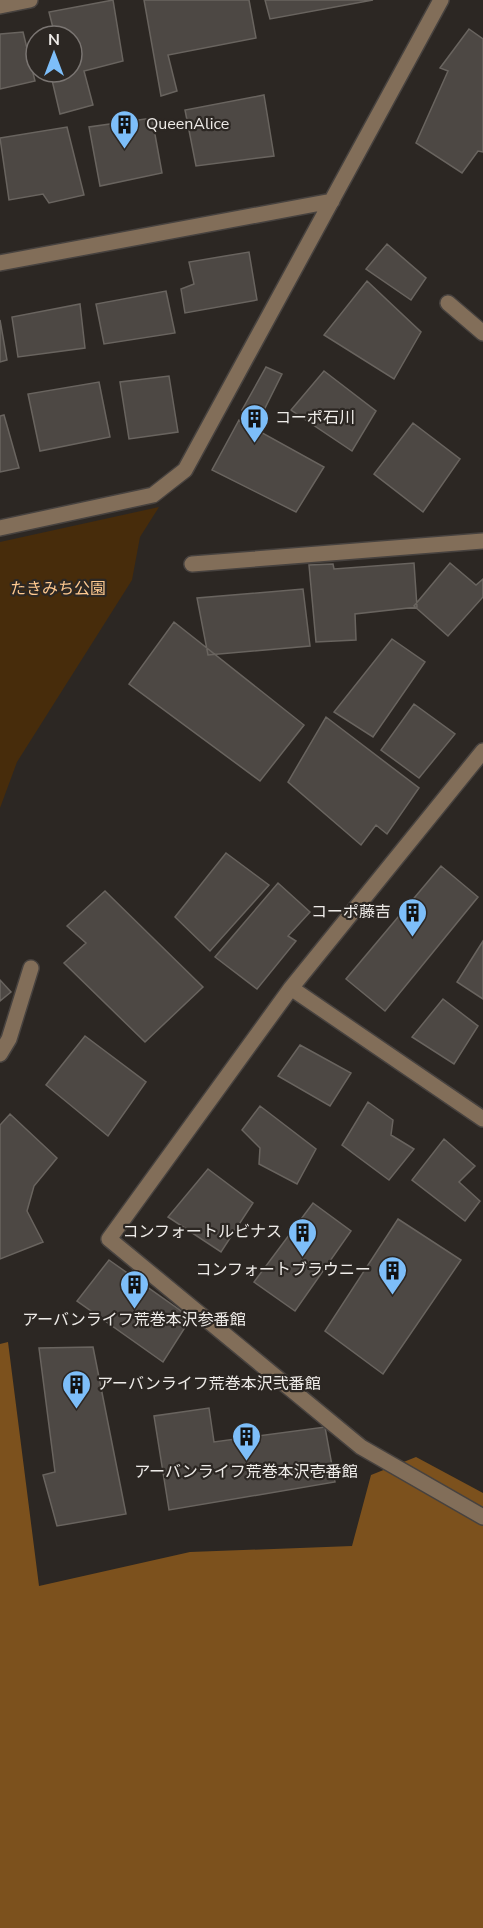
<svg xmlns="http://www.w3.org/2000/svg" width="483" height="1928" font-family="'Nunito Sans','Noto Sans JP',sans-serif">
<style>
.green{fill:#472c0b}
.forest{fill:#7c511d}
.building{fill:#4d4844;stroke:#69645f;stroke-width:1.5}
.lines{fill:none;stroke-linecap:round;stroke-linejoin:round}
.minor-casing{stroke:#47423f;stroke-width:18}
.minor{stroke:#826e59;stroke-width:15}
.labels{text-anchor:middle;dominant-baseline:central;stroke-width:4.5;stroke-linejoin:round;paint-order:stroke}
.poi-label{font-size:16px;fill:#eeebe8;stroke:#2c2723;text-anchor:start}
.park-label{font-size:16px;fill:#fec990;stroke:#2c2723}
</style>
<rect width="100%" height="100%" fill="#2c2723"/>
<path class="green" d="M159 507 140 537 132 580 17 762 0 808V542Z"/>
<path class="forest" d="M8 1342 39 1586 190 1552 352 1546 371 1475 416 1457 483 1493V1928H0V1344Z"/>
<path class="building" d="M113 0 123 61 84 71 93 105 60 114 52 80 65 72H72V36H55L49 12Z
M144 0H249L256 38 168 55 177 91 161 96Z
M265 0H373L270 19Z
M469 29 483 39V152L478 151 462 173 416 143 448 71 440 68Z
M23 32 35 81 0 89V34Z
M264 95 274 156 196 166 185 110Z
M152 118 162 173 100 186 89 127Z
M67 127 84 195 49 203 43 194 9 200 0 138Z
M387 244 426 278 411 300 366 269Z
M249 252 257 300 185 313 181 289 194 284 189 262Z
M367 281 421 332 394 379 324 335Z
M166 291 175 333 104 344 96 304Z
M80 304 85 348 18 357 12 317Z
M0 320 7 360 0 362Z
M266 367 282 374 261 416 242 410Z
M324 371 376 411 352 451 291 410Z
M169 376 178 432 129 439 120 382Z
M99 382 110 437 40 451 28 394Z
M4 415 19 468 0 472V416Z
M239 420 324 467 296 512 212 470Z
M413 423 460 459 423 512 374 474Z
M414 563 417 607 355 614 356 640 316 642 309 565 333 564 334 569Z
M450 563 476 585 483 579V597L448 636 414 606Z
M303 589 310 646 208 655 197 598Z
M174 622 304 725 260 781 129 684Z
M392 639 425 662 373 737 334 712Z
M414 704 455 734 419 778 381 750Z
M326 717 419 788 387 834 376 825 361 845 288 782Z
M226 853 269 885 210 951 175 917Z
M441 866 478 897 385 1011 346 979Z
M278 883 310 912 288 936 296 941 257 989 215 957Z
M105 891 203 987 145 1042 64 963 86 943 67 926Z
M483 941V999L457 982Z
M0 980 11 992 0 1001Z
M443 999 478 1026 454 1064 412 1037Z
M85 1036 146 1082 108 1136 46 1085Z
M300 1045 351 1073 330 1106 278 1076Z
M368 1102 393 1120 391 1135 414 1149 389 1180 342 1145Z
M260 1106 316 1149 297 1184 259 1164 260 1148 242 1130Z
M10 1114 57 1158 34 1186 27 1211 43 1242 0 1259V1125Z
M444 1139 475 1166 459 1182 480 1201 465 1221 412 1180Z
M208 1169 253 1203 221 1252 168 1217Z
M313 1203 351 1231 295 1311 254 1282Z
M398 1219 461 1260 383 1374 325 1331Z
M109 1260 191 1318 163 1362 77 1301Z
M93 1347 126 1514 57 1526 43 1475 55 1472 39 1348Z
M209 1408 214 1442 325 1427 335 1482 169 1510 154 1416Z"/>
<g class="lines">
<defs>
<path id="minor" d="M0 6 30 0
M0 263 332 201
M448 303 483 333
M0 528 153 495 185 470 441 0
M192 564 483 541
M483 751 291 988 109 1239 361 1447 483 1517
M291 988 483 1119
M0 1054 9 1039 31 968"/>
</defs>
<use href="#minor" class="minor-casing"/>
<use href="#minor" class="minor"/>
</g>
<defs>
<symbol id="building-pin" viewBox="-11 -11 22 30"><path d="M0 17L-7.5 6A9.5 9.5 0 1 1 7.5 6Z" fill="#7dbef9" stroke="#2c2723"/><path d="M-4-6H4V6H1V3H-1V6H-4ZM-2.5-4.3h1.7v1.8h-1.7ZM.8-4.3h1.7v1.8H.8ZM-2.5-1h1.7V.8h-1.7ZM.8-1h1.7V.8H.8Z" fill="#111"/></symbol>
</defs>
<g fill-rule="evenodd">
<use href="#building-pin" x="108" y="108" width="33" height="45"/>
<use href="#building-pin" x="238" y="402" width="33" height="45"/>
<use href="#building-pin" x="396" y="896" width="33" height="45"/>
<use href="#building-pin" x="286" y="1216" width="33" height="45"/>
<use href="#building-pin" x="376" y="1254" width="33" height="45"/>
<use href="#building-pin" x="118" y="1268" width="33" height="45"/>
<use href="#building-pin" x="60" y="1368" width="33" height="45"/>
<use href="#building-pin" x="230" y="1420" width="33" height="45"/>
</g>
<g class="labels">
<g class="poi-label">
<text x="146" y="124">QueenAlice</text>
<text x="275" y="418">コーポ石川</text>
<text x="391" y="912" text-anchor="end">コーポ藤吉</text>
<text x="282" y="1232" text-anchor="end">コンフォートルビナス</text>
<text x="371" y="1270" text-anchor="end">コンフォートブラウニー</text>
<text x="134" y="1320" text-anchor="middle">アーバンライフ荒巻本沢参番館</text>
<text x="97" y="1384">アーバンライフ荒巻本沢弐番館</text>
<text x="246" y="1472" text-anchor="middle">アーバンライフ荒巻本沢壱番館</text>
</g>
<g class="park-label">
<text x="58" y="589">たきみち公園</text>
</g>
</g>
<g transform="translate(54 54)"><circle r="28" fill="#2c2723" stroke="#7a7572" stroke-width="1.5"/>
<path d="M0-4.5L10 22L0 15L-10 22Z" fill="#7dbef9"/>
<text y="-9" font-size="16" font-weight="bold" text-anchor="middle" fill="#eeebe8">N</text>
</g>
</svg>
